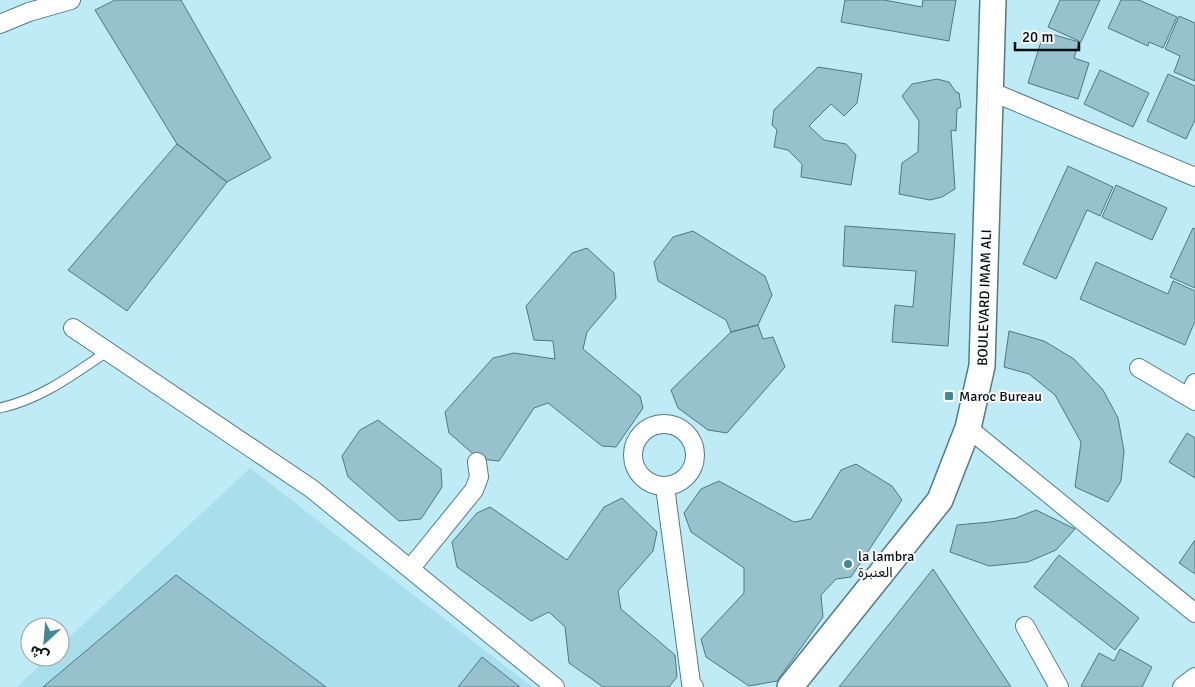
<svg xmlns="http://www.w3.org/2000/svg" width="1195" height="687" font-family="Signika,'Noto Sans Arabic',sans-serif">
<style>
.built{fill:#a9deec}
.building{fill:#97c2cd;stroke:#4e7882}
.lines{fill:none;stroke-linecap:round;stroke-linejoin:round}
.lane-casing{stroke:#517b85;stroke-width:11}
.street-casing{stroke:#517b85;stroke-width:20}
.secondary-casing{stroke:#517b85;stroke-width:28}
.lane{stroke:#fff;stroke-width:9}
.street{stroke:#fff;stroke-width:18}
.secondary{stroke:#fff;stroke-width:25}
.poi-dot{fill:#438796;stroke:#fff;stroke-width:2}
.labels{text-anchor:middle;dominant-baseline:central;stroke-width:4;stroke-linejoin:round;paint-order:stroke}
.street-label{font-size:14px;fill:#010f13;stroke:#fff}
.poi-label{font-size:14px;fill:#010f13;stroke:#fff;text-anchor:start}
</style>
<rect width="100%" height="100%" fill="#bfebf6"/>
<path class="built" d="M250 468 532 687H17L49 657H60V646Z"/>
<path class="building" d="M115 0H181L271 158 227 182 177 144 95 10Z
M845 0H884L922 7 923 0H956L949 41 841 22Z
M1060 0H1100L1081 42 1048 27Z
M1121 0H1139L1177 17 1163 48 1149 42 1148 46 1108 28Z
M1179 16 1195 23V81L1174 72 1180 56 1165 49Z
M1044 32 1079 42 1074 58 1089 63 1078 99 1028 83Z
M818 67 862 74 857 103 844 116 831 104 809 126 824 140 846 144 856 155 851 185 801 177 802 164 788 150 774 147 777 130 772 125 774 110Z
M1100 70 1149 93 1133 127 1084 104Z
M1168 74 1195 86V120L1186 139 1147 121Z
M937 79 949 82 956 92 959 93 961 107 957 109 956 131 951 130 955 189 942 197 930 200 899 194 902 163 918 152 919 121 902 96 912 84Z
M177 144 227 182 127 311 68 270Z
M1068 166 1113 187 1100 216 1087 210 1056 279 1023 264Z
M1116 185 1167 208 1152 240 1102 217Z
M845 226 955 234 948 346 892 342 895 305 913 307 916 271 843 266Z
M1193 228 1195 229V288L1170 277Z
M693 231 765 276 772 295 758 325 731 332 726 320 658 281 654 262 673 237Z
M587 248 614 273 616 298 587 332 583 349 640 396 643 408 616 447 602 446 548 403 534 408 499 461 479 459 449 433 445 412 493 358 514 353 555 359 553 341 534 340 526 306 572 253Z
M1096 262 1168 294 1173 281 1195 291V321L1185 345 1080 299Z
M758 325 763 339 773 337 785 367 727 433 708 430 678 408 671 390 731 332Z
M1009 331 1044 341 1074 359 1103 390 1118 418 1124 451 1121 481 1108 502 1075 487 1081 442 1055 395 1029 374 1004 367Z
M378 420 441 469 442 487 421 519 399 521 348 477 342 456 360 430Z
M1187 433 1195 438V478L1169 462Z
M856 464 892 486 902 500 851 577 836 579 821 595 823 617 777 681 749 686 706 657 701 639 744 593V568L691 532 684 513 701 489 719 481 794 522 811 519 841 470Z
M622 498 657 532 653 551 618 591 621 609 675 655 677 677 669 687H603L569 663 565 627 549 612 531 621 457 567 452 542 477 513 490 507 567 560 604 507Z
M1036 510 1075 529 1056 550 1028 562 989 566 950 552 957 525 990 522 1016 518Z
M1195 540V574L1179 563Z
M1059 555 1139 618 1115 650 1034 587Z
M933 569 1011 687H839Z
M176 575 326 687H43Z
M1120 649 1152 667 1142 687H1084L1081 686 1099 653 1114 661Z
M482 657 520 687H458Z"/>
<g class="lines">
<defs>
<path id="lane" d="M0 408C41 399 74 374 108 351"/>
<path id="street" d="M0 24 29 12 71 0
M990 91 1195 177
M73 328 312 489 555 687
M1139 368 1195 401
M1189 397 1195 383
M633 455a31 31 0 1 1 62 0a31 31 0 1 1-62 0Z
M968 428 1195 613
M665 487 691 683 694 687
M410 569 474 490 479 477 477 462
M1025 626 1059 687
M1182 687 1195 677"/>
<g id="secondary">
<path id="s1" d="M790 687 940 500 968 428 982 366 993 0"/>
</g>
</defs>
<use href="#lane" class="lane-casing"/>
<use href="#street" class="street-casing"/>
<use href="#secondary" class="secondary-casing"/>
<use href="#lane" class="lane"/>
<use href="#street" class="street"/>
<use href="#secondary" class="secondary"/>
</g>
<g class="poi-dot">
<rect x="944" y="391" width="10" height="10" rx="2.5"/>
<circle cx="848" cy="564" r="5"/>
</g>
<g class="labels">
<g class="street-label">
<text stroke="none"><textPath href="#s1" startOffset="449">BOULEVARD IMAM ALI</textPath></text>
</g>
<g class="poi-label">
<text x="959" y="396">Maroc Bureau</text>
<text x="858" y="556">la lambra<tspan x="858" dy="16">العنبرة</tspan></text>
</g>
</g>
<g transform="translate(45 642) rotate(206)"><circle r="24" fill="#ffffff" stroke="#999fa1"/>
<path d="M0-4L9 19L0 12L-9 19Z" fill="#438796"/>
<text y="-8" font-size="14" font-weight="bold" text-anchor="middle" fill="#010f13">ش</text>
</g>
<path d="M1015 42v8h64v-8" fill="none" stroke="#010f13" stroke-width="2.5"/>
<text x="1022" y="42" font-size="15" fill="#010f13" stroke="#ffffff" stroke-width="4" paint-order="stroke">20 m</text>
</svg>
